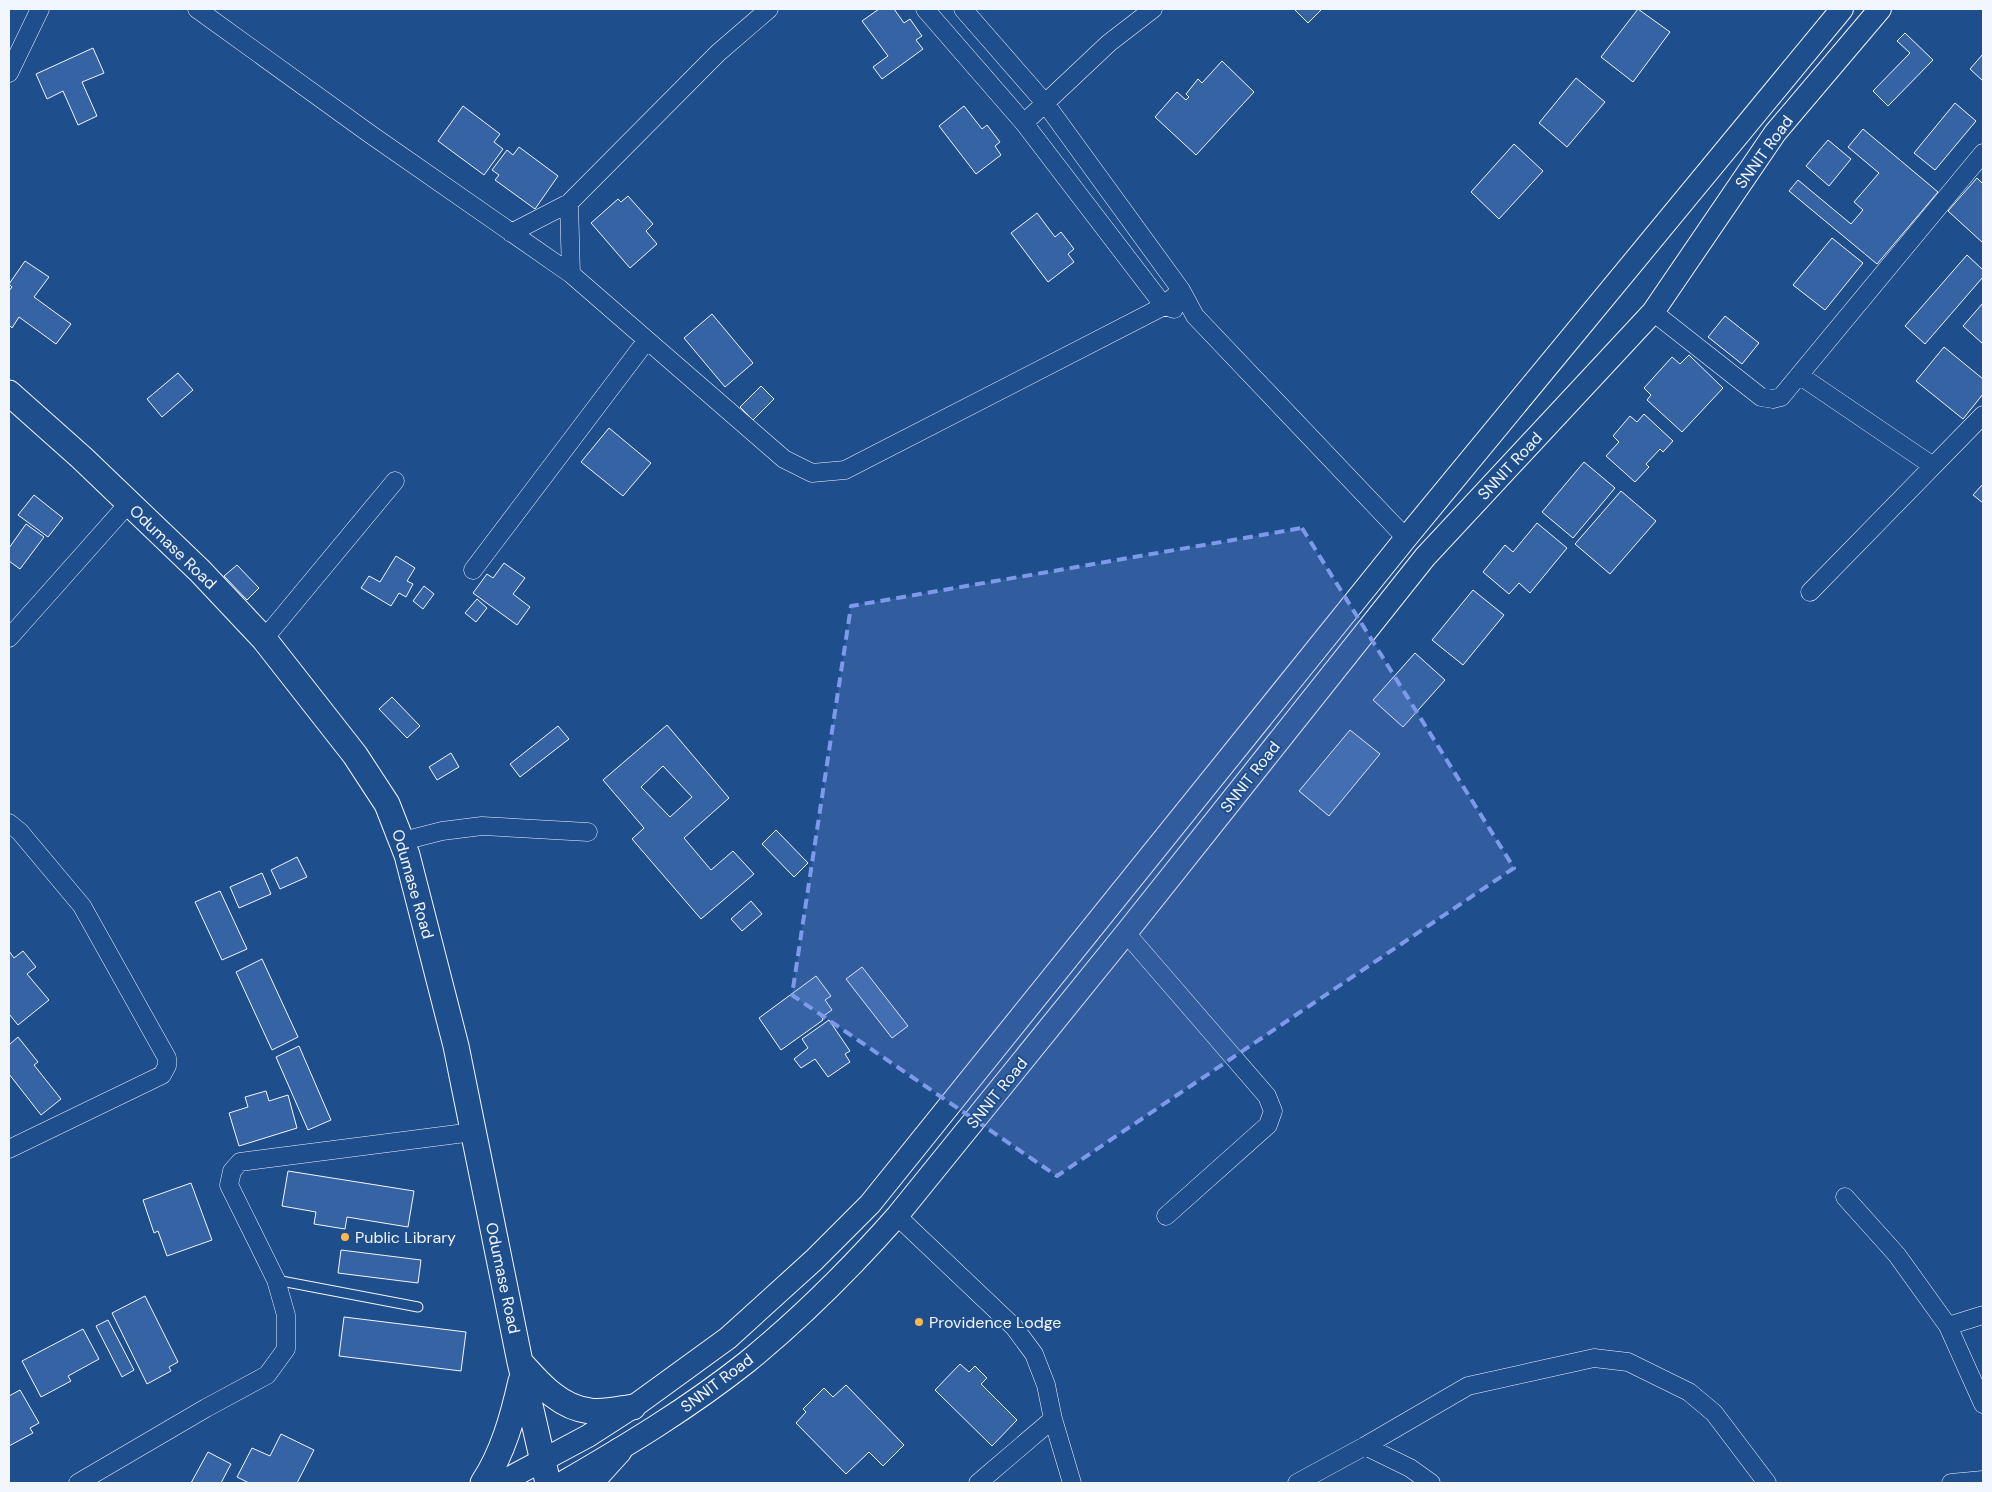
<svg xmlns="http://www.w3.org/2000/svg" width="1992" height="1492" font-family="'DM Sans',sans-serif">
<style>
.building{fill:#3563a3;stroke:#f2f6ff;fill-rule:evenodd}
.lines{fill:none;stroke-linecap:round;stroke-linejoin:round}
.service-casing{stroke:#f2f6ff;stroke-width:11}
.minor-casing{stroke:#f2f6ff;stroke-width:19}
.tertiary-casing{stroke:#f2f6ff;stroke-width:24}
.secondary-casing{stroke:#f2f6ff;stroke-width:27}
.service{stroke:#1f4e8c;stroke-width:9}
.minor{stroke:#1f4e8c;stroke-width:18}
.tertiary{stroke:#1f4e8c;stroke-width:22}
.secondary{stroke:#1f4e8c;stroke-width:25}
.marked{fill:#7d9aea;fill-opacity:0.2;stroke:#7d9aea;stroke-width:4;stroke-dasharray:10 6;stroke-linejoin:round}
.poi-dot{fill:#ffb74d;stroke:#1f4e8c;stroke-width:2}
.labels{text-anchor:middle;dominant-baseline:central;stroke-width:4;stroke-linejoin:round;paint-order:stroke}
.street-label{font-size:16px;fill:#f2f6ff;stroke:#1f4e8c}
.poi-label{font-size:16px;fill:#f2f6ff;stroke:#1f4e8c;text-anchor:start}
</style>
<rect width="100%" height="100%" fill="#1f4e8c"/>
<path class="building" d="M879 9H894L904 23 910 19 922 36 916 40 923 49 882 79 873 67 888 56 862 21Z
M1294 9H1322L1308 23Z
M1638 9 1670 32 1633 82 1601 57Z
M1905 33 1933 60 1888 106 1873 91 1910 53 1897 41Z
M93 48 104 73 82 82 97 116 78 125 63 91 47 99 36 74Z
M1983 54V81L1970 69Z
M1222 61 1254 92 1196 155 1155 117 1177 92 1186 100 1189 97 1186 94 1198 79 1202 83Z
M1576 78 1605 102 1567 147 1539 123Z
M1955 103 1976 121 1935 170 1914 153Z
M463 106 500 134 494 142 503 149 484 175 438 141Z
M964 106 982 129 987 125 1000 142 995 146 1001 155 976 174 939 126Z
M1863 129 1938 192 1877 264 1789 191 1798 180 1851 224 1863 210 1854 202 1879 173 1848 147Z
M1828 140 1851 159 1829 186 1806 166Z
M1514 144 1543 171 1499 219 1471 192Z
M519 147 558 176 535 209 495 180 499 175 492 170 507 150 513 155Z
M1977 178 1983 184V243L1948 211Z
M628 196 653 224 646 231 657 244 630 268 591 223 618 199 621 202Z
M1037 213 1055 237 1061 232 1074 249 1068 254 1074 262 1048 282 1011 233Z
M1832 238 1863 263 1825 310 1793 285Z
M1967 255 1983 270V277L1925 344 1905 326Z
M25 261 49 277 34 297 71 324 56 344 19 317 12 328 9 325V291L12 287 9 284Z
M1983 303V344L1963 326Z
M712 314 753 363 725 387 684 338Z
M1725 316 1759 343 1742 364 1708 337Z
M1944 347 1983 379V394L1963 419 1916 381Z
M1689 355 1723 388 1682 432 1647 400 1651 395 1644 388 1672 357 1680 364Z
M178 373 193 390 162 417 147 399Z
M761 386 774 399 753 420 740 407Z
M1644 414 1673 441 1663 452 1660 449 1646 464 1649 467 1635 482 1606 456 1619 442 1613 436 1630 416 1637 422Z
M609 428 651 463 623 496 581 462Z
M1584 462 1615 488 1573 538 1542 512Z
M1983 484V503L1973 495Z
M1621 491 1656 521 1610 574 1575 544Z
M34 495 63 518 48 537 18 515Z
M1537 523 1567 548 1530 593 1519 583 1509 594 1483 572 1505 545 1513 552Z
M26 524 44 537 20 569 9 561V548Z
M396 556 415 568 407 581 413 584 406 597 399 593 391 606 361 588 369 576 380 582Z
M504 563 525 578 513 594 530 607 517 625 473 593 487 574 493 578Z
M237 565 259 588 247 600 224 576Z
M424 586 434 594 423 609 413 601Z
M1473 590 1504 615 1463 665 1432 640Z
M477 599 487 608 476 622 465 613Z
M1415 653 1445 680 1403 727 1373 700Z
M392 697 420 726 407 738 379 709Z
M667 725 729 798 684 838 711 870 733 851 754 874 701 919 632 839 644 828 603 780ZM663 766 692 797 670 817 641 787Z
M558 726 569 739 520 777 510 764Z
M1350 730 1380 754 1329 816 1299 791Z
M451 753 459 767 437 780 429 767Z
M776 830 808 863 794 877 762 844Z
M297 857 307 877 280 889 271 870Z
M262 873 271 894 239 908 230 887Z
M220 891 247 949 222 960 195 902Z
M751 901 762 914 742 931 731 919Z
M9 951 14 958 23 951 36 967 27 974 49 1000 18 1025 9 1014Z
M262 959 298 1037 272 1050 236 972Z
M862 967 908 1026 892 1038 846 979Z
M816 976 831 996 825 1000 832 1010 822 1017 823 1020 781 1050 759 1018Z
M829 1020 850 1051 845 1054 850 1062 828 1077 815 1059 801 1068 794 1059 808 1048 802 1039Z
M18 1037 38 1062 34 1065 61 1099 41 1115 9 1074V1045Z
M299 1046 331 1120 308 1130 276 1057Z
M266 1091 269 1101 288 1095 297 1128 239 1146 229 1113 248 1107 245 1097Z
M288 1171 414 1191 408 1227 347 1217 345 1229 314 1224 316 1212 282 1206Z
M191 1183 212 1240 167 1256 158 1231 154 1233 143 1200Z
M341 1250 421 1260 418 1283 338 1273Z
M145 1296 178 1362 169 1367 171 1371 147 1384 112 1313Z
M344 1317 466 1332 461 1371 339 1356Z
M108 1320 134 1370 122 1377 96 1326Z
M83 1329 99 1359 68 1376 71 1381 41 1397 22 1361Z
M960 1364 969 1372 975 1366 987 1378 981 1384 1017 1420 992 1446 935 1390Z
M846 1385 904 1445 883 1466 869 1452 846 1474 796 1423 806 1412 803 1409 824 1388 833 1397Z
M20 1390 39 1423 30 1428 33 1433 9 1446V1396Z
M281 1434 314 1450 297 1483H249L237 1477 252 1448 270 1456Z
M208 1452 231 1464 221 1483H191Z"/>
<g class="lines">
<defs>
<path id="service" d="M276 1280 418 1307"/>
<path id="minor" d="M197 9 370 134 571 274 784 459 812 473 845 470 1164 306 1181 290
M925 9 1024 123 1164 306 1174 309
M963 9 1045 103 1181 290 1195 316 1406 538
M9 73 40 9
M1024 123 1109 43 1153 9
M569 203 571 274
M511 233 569 203 718 53 769 9
M1653 312 1761 397 1773 399 1781 397 1983 153
M1799 375 1933 466
M473 570 647 340
M1810 592 1983 415
M9 638 128 504
M264 639 395 481
M9 823 20 832 82 906 167 1058V1066L162 1075 9 1149
M403 841 442 831 482 826 588 832
M1126 933 1267 1096 1273 1111 1268 1125 1166 1216
M1845 1197 1897 1255 1948 1326 1983 1404
M897 1216 1014 1327 1034 1354 1046 1385 1053 1419 1072 1483
M1948 1326 1983 1315
M1365 1446 1468 1386 1594 1358 1628 1362 1689 1392 1714 1413 1767 1483
M78 1483 206 1408 267 1375 286 1349V1315L276 1280 229 1185 232 1171 240 1162 473 1132
M978 1483 1053 1419
M1297 1483 1365 1446 1410 1468 1431 1483
M1951 1483 1983 1480"/>
<path id="tertiary" d="M500 1483 588 1436 633 1407 728 1338 814 1260 870 1204 1406 538 1842 9
M562 1483C626 1446 689 1408 747 1362 801 1318 851 1268 897 1216L1126 933 1425 557 1653 312 1775 133 1880 9"/>
<path id="secondary" d="M9 393 82 458 200 571 264 639 355 755 387 804 407 855 456 1046 520 1362 548 1483
M521 1363C539 1383 560 1408 590 1411 604 1413 619 1409 633 1407
M483 1483C503 1453 513 1416 521 1381
M590 1483 619 1451"/>
</defs>
<use href="#service" class="service-casing"/>
<use href="#minor" class="minor-casing"/>
<use href="#tertiary" class="tertiary-casing"/>
<use href="#secondary" class="secondary-casing"/>
<use href="#service" class="service"/>
<use href="#minor" class="minor"/>
<use href="#tertiary" class="tertiary"/>
<use href="#secondary" class="secondary"/>
</g>
<path class="marked" d="M1302 528 1514 868 1057 1176 792 995 851 606Z"/>
<g class="poi-dot">
<circle cx="345" cy="1237" r="5"/>
<circle cx="919" cy="1322" r="5"/>
</g>
<g class="labels">
<g class="street-label">
<text transform="translate(1764 152) rotate(-54)">SNNIT Road</text>
<text transform="translate(1510 466) rotate(-47)">SNNIT Road</text>
<text transform="translate(173 547) rotate(44)">Odumase Road</text>
<text transform="translate(1250 777) rotate(-52)">SNNIT Road</text>
<text transform="translate(413 884) rotate(74)">Odumase Road</text>
<text transform="translate(997 1093) rotate(-51)">SNNIT Road</text>
<text transform="translate(503 1278) rotate(78)">Odumase Road</text>
<text transform="translate(717 1383) rotate(-37)">SNNIT Road</text>
</g>
<g class="poi-label">
<text x="355" y="1237">Public Library</text>
<text x="929" y="1322">Providence Lodge</text>
</g>
</g>
<rect width="1992" height="1492" fill="none" stroke="#f2f6ff" stroke-width="20"/>
</svg>
